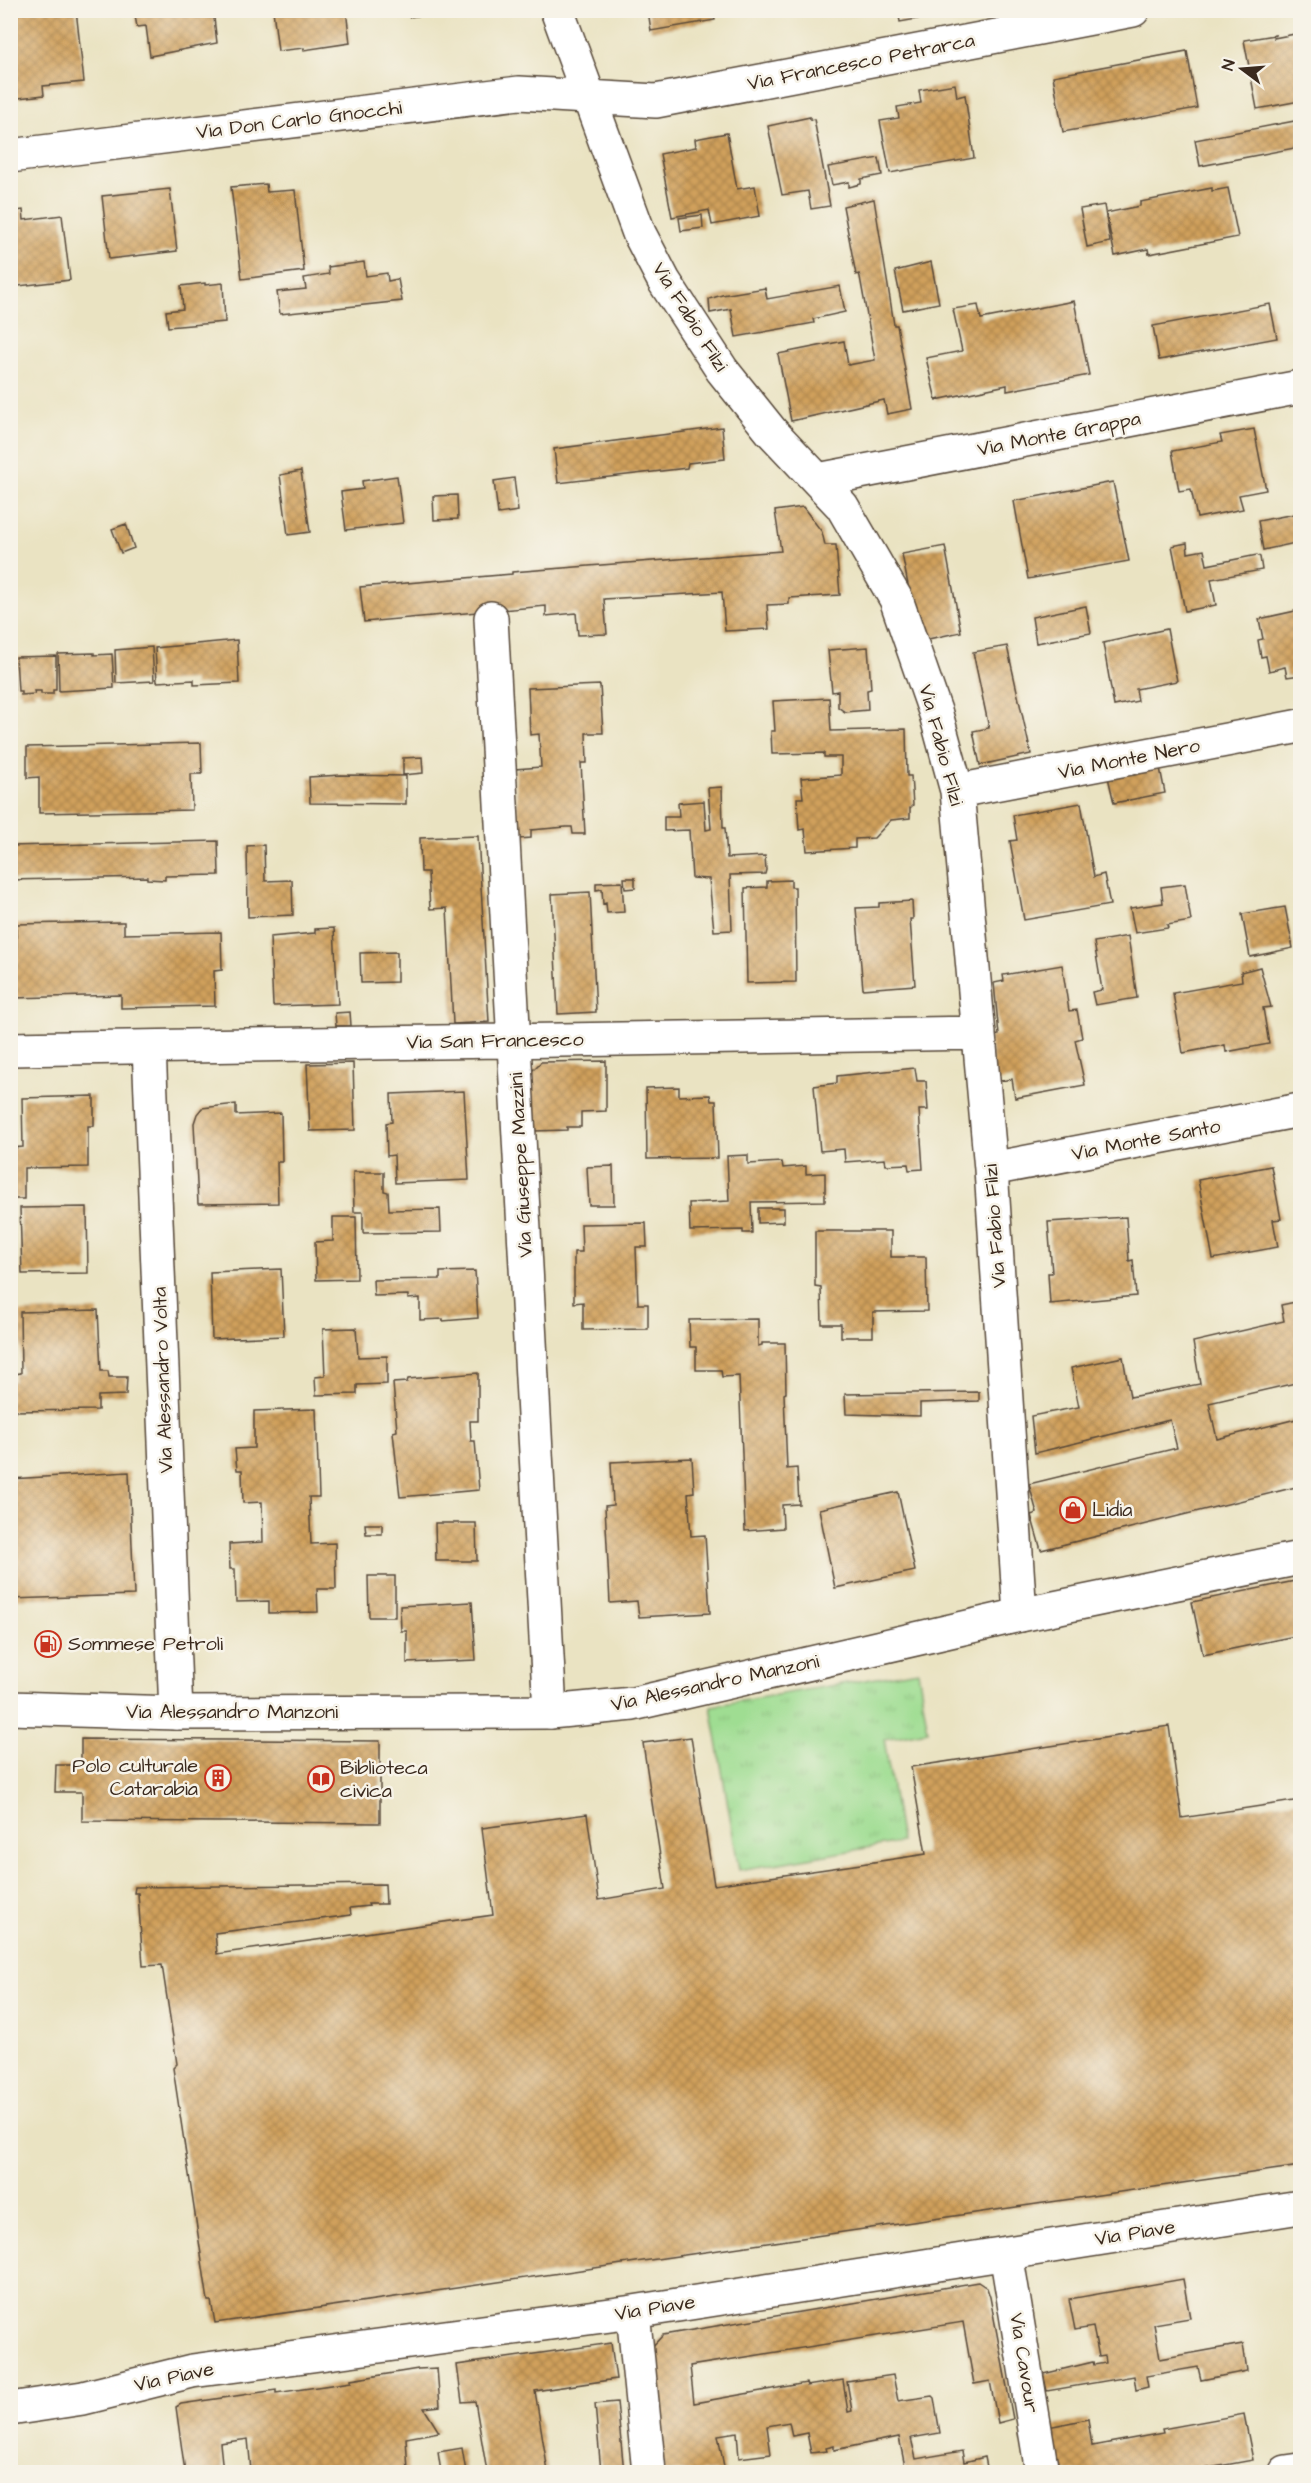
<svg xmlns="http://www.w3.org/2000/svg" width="1311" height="2483" font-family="'Architects Daughter',sans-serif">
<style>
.grass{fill:url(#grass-tufts);stroke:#6d8458;stroke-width:1.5}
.building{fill:url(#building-cross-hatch)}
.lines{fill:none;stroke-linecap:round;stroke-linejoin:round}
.minor-casing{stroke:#554637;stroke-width:36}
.tertiary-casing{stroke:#554637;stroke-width:36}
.minor{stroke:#fff;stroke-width:33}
.tertiary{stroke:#fff;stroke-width:33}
.labels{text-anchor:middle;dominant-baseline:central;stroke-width:5;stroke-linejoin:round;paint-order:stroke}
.street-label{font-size:20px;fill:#3b2a1e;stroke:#f7f3e8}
.poi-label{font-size:20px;fill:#3b2a1e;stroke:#f7f3e8;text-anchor:start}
</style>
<defs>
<pattern id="grass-tufts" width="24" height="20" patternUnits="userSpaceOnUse" patternTransform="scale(1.5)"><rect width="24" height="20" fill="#9fdd92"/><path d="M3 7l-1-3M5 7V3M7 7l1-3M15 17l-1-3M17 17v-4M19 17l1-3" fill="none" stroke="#8abe7d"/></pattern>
<pattern id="building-cross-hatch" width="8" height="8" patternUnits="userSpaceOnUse" patternTransform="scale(1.5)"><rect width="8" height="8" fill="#d0a05b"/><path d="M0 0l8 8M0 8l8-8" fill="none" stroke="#aa834b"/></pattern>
</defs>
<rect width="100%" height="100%" fill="#f7f3e8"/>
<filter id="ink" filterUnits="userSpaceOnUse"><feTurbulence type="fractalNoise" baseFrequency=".0167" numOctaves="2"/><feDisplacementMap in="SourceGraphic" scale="12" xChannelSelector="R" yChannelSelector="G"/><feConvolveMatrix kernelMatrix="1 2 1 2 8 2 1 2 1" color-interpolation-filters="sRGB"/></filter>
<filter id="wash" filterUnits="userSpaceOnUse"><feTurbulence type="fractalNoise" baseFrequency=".008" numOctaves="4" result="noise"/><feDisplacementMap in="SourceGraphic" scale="24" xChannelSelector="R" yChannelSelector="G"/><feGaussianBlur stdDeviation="1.35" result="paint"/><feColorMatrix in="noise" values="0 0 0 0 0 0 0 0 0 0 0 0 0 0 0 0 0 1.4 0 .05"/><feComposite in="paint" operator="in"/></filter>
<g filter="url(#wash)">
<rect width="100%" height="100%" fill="#eae3c2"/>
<path class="grass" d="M918 1671 928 1731 884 1739 901 1842 739 1870 711 1706Z"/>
<g id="blocks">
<path class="building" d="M10 10H76L84 82 43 86 44 95 10 99Z
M134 10H213L217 43 150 56 146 26 137 27Z
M273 10H346L350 43 304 50V48L278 51Z
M408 10H450V12L409 17Z
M648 10H713L715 20 651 31Z
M898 10H956V12L900 22Z
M1300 33V101L1257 109 1244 40 1275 35 1274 38Z
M1187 51 1197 108 1063 132 1053 76Z
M955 84 957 97 965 95 974 158 890 173 880 121 899 118 897 107 921 103 919 90Z
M810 117V120L814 119 830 206 811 209 808 191 782 195 768 126Z
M1300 120V147L1200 166 1195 140Z
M727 133 737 189 755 186 760 216 712 225 709 210 672 217 660 154 696 147 695 139Z
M879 158 882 175 861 179V184L849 187V182L832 185 828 167Z
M266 184 267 192 295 190 304 271 242 279 231 187Z
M1212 188V191L1228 188 1238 237 1149 254 1148 249 1115 256 1106 213 1140 206V202Z
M170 189 177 251 109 259 102 196Z
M874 199 891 305 894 325H897L912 409 887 414 884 400 791 421 778 354 844 341 848 365 875 360 860 277 859 274 856 275 843 206Z
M1104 205 1110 242 1087 247 1080 209Z
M23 210 24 220 62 215 70 280 10 287V212Z
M702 215 703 228 681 231 679 218Z
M364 262 366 276 387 273 388 281 398 279 402 301 280 314 277 292 306 289 304 278 329 274 328 267Z
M931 262 939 303 903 310 895 271Z
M205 283V285L223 283 225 322 168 327 166 311 183 309 181 286Z
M840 286 845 312 813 319 814 323 736 337 731 309 710 313 709 299 722 295 765 288 767 299Z
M1074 301 1089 375 1007 391V385L936 400 926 358 962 351 953 309 978 305 981 319Z
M1270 304 1277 338 1159 360 1153 326Z
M722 427 725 459 688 463 687 468 558 483 554 449Z
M1254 429 1266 490 1239 495 1243 509 1197 518 1191 489 1179 491 1172 451 1222 442 1220 435Z
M301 471 310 532 288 535 280 475Z
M397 476 403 523 346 530 341 492 363 489 362 481Z
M514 478 518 511 498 514 494 481Z
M1113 482 1129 561 1028 579 1014 501Z
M457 495 458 519 434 520 433 496Z
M803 507 822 532 825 545H836L840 595 789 598V604L767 605 769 629 725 631 722 592 604 599 607 634 578 635 576 613 546 616V606L364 622 360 587 512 574V572L781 551 775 511Z
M1300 513V542L1263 550 1258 521Z
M126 524 134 548 121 553 112 529Z
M1187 543 1188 553 1204 550 1207 565 1257 555 1260 557 1262 570 1211 579 1216 605 1185 611 1172 546Z
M945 546 961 632 919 641 902 554Z
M1086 606 1091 633 1036 643 1032 617Z
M1300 610V675L1287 677 1285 667 1269 671 1266 656 1261 657 1258 640 1263 639 1259 619Z
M1167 629 1177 681 1136 689 1138 701 1114 706 1103 643Z
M237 640 239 683 194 685V680L157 682 155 648Z
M1007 646 1031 754 980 765 973 731 989 728 973 652Z
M152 647 154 681 116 683 115 650Z
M868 647 871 689 867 690 868 710 845 712 838 707V691L832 692 828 650Z
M94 653V655L112 654 114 688 59 691 58 654Z
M56 656V690H53V694H41V691H34L35 694 21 695V691H18L16 657Z
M10 659H13L14 697H10Z
M600 685 603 733H586L587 763H581L585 834H573L572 827H566L531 830V838L519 839 515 769 541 767 539 734 530 735 528 688Z
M829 698 831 731 906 729 907 776H911L913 805 910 808V818L891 820 874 838 855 839V848L807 851 805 829 799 830 797 798H803L801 778 841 775V757H824V753L772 754 771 731H775L773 701Z
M201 743 202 774H191L192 810 39 813V777L27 778V747Z
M422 757 423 773 403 775V758Z
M1160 768 1165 793 1114 803 1108 777Z
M341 775 406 776V804L310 803 309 777Z
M722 787 723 828H725L727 858 765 856 766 870 765 874 730 875 732 930 714 931 709 879 692 878 689 830 664 831V817H679L678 803 704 801 706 830 711 829 708 788Z
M1081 803 1094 877 1104 874 1110 905 1024 920 1010 841 1017 840 1013 815Z
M478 836 489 1022 453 1024 447 908 430 909 428 872H421L420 838Z
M218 841 219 875 165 876V880L147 879V877L10 880V846Z
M264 845 265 881 292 880 293 915 248 917 247 846Z
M624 878H635V888L625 889Z
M791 880V887H795L796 982 747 983 745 888 767 887V881Z
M622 882 624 912 607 913 606 903 603 904 602 889 596 890V883Z
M1185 884 1191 921 1167 925 1168 928 1135 933 1130 908 1163 903 1161 887Z
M590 892 596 1012 558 1014 552 894Z
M912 901 913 919H910L915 985 863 989 856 908 879 907V903Z
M1285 907 1293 948 1250 957 1242 914Z
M122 922H124V934L221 932 222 970 214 971 215 1006 121 1008V995L14 998 13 961H17L16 924Z
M334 928 338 1004 273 1006 270 937 315 933V929Z
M1128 936 1137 998 1095 1005 1092 992 1102 990 1094 942Z
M397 952V982L361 983 360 953Z
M1062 965 1069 1011 1077 1010 1082 1038 1075 1040 1085 1085 1015 1098 1012 1079 995 1082 989 1037 999 1035 994 983 1004 981 1003 975Z
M1260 967 1271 1007 1263 1008 1269 1044 1226 1052 1225 1045 1183 1053 1173 993 1242 981 1241 972Z
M350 1012 351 1026H336L335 1013Z
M606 1061V1111L581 1112V1127H567V1130L533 1131 530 1073 541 1062Z
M353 1063 355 1130 310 1131 307 1064Z
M915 1068 917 1081H926L928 1110H919L923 1169 909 1170 908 1164 886 1165 885 1159 845 1162 844 1149 820 1151 814 1086 837 1083V1076Z
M679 1087V1096L710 1095 711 1101H716L718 1158 647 1159 646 1088Z
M464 1091 469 1180 395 1183 394 1155 387 1156 386 1123 392 1122 391 1094Z
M94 1096V1126H88V1167L24 1168V1199H10V1148L23 1147 22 1098Z
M236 1104V1115L281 1113 282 1162H277L278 1203 198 1204 194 1123 197 1114 202 1108Z
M748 1155V1164L782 1162 783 1168 806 1166V1174L825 1173V1201L751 1202 752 1233H743V1230L690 1231 689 1203 729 1201 727 1156Z
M613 1166 614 1205H589L587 1167Z
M1271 1166 1281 1219 1273 1220 1278 1247 1213 1259 1198 1180Z
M353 1172H384V1191L388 1192 389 1210 440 1209 441 1232 363 1233V1212H354Z
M87 1207 88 1273 22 1274 20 1208Z
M758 1208H784V1222L758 1223Z
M333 1217H356L357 1279 316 1280 315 1242 333 1241Z
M1126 1217 1129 1261 1133 1260 1136 1296 1050 1304 1048 1273H1052L1048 1222Z
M646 1223 647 1247H636L638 1304H648V1329L583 1330V1302L574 1303V1252H582L581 1224Z
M815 1231H891V1257H926L927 1311 873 1312V1337H841V1324H822L821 1287 815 1286Z
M281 1269 284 1336 212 1339 210 1272Z
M475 1271 478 1318 443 1321V1319L420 1320V1298L408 1299V1295L374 1296 373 1280 440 1279V1272Z
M1300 1301V1382L1209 1403 1217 1439 1300 1418V1486L1041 1550 1031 1515 1037 1513 1029 1484 1177 1448 1170 1420 1035 1453 1031 1416 1079 1407 1071 1368 1123 1357 1130 1397 1200 1384 1193 1342 1284 1321 1281 1305Z
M98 1310 101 1371H108L109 1377H127L126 1395 98 1396V1410L10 1411V1381H14V1374L21 1373 20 1312Z
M758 1319V1346L762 1345V1343H785L786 1393 784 1394 787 1469 797 1468 799 1504 782 1505 783 1528 745 1531 739 1376 722 1377 721 1370H696V1347H690L689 1320Z
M356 1328 358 1357 387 1356V1384L357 1385V1394L316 1395 315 1377 325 1376 323 1329Z
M478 1373V1421H470L471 1441H475L479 1490 400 1497 393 1432 397 1431 393 1383 407 1382 408 1379Z
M979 1392V1401L920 1403V1416L846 1414 845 1394Z
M316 1409 319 1497H309L311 1544 335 1543 336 1589H317L318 1612 269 1613V1601L236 1602 235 1569H230L229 1544 263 1542 262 1502 243 1503 242 1470H237L235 1449 254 1448V1411Z
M692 1458 694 1492 688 1493 691 1536 705 1535 710 1613 639 1617 637 1601 610 1603 605 1506 613 1505 611 1462Z
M129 1472 134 1595 10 1599V1479Z
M898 1492 915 1571 835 1588 819 1509Z
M435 1523H476L477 1561H436Z
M365 1524H382V1534H366Z
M368 1576H395V1617H369Z
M1295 1581 1300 1611V1635L1203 1655 1192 1602Z
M472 1602 476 1660 407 1663V1631H401L400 1606Z
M1169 1726 1182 1818 1300 1800V2166L215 2323 211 2301H208L173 2068 177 2064 162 1965 143 1966 138 1893H134L135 1887 385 1884 386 1904H368L369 1906 350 1908 351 1915 215 1933 217 1954 493 1915 482 1828 587 1814 599 1900 665 1889 643 1743 691 1737 714 1885 854 1865 926 1854 911 1767 1130 1734V1732Z
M81 1739 380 1741V1823L82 1821V1792H55L56 1765H81Z
M1183 2279 1190 2318 1154 2324 1160 2359 1243 2344 1247 2371 1201 2380 1198 2367 1146 2376 1148 2387 1136 2390 1134 2376 1047 2391 1043 2374 1093 2362 1094 2365 1106 2363 1105 2356 1099 2357 1093 2327 1075 2330 1069 2299Z
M978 2282 987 2288 990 2297 1013 2419 998 2423 990 2381 974 2384 963 2322 690 2366 694 2403 806 2383 807 2386 843 2380 848 2412 852 2411 847 2382 893 2375 898 2401 932 2396 934 2398 940 2433 911 2438 916 2459 962 2451 964 2462 985 2457 988 2472H916V2471L906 2472 899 2437 834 2450V2446L826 2448 827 2451 811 2453 807 2433 792 2436 789 2422 767 2426 771 2454 739 2458 737 2432 718 2435 725 2472H663L651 2348 663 2335Z
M611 2343 616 2379 535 2391 548 2472H487L475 2401 462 2402 457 2365Z
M437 2368 440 2406 424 2408 439 2432 406 2438 408 2471 257 2472V2470L251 2471 248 2439 220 2443 223 2472H185L176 2407 181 2404 276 2390V2393L351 2382V2380L418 2369Z
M617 2402 624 2472H601L595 2404Z
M1244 2414 1253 2460 1187 2472H1056L1048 2427 1088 2419 1092 2446 1163 2433 1162 2429Z
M462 2448 466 2472H441L438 2452Z"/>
</g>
</g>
<g filter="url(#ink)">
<use href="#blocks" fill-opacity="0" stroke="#554637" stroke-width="1.5"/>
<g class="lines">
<defs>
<path id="minor" d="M557 10 639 233 664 281 722 370 771 431 842 506 896 599 936 714 957 791 991 1169 1020 1615
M10 156 519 93 656 101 1133 10
M818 480 1300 387
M491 618 550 1712
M957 791 1300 726
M149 1047 176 1713
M10 1049 979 1033
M991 1169 1300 1110
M1006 2253 1042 2472
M633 2312 649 2472
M10 2409 83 2398 192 2371 633 2312 1300 2207
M1286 2472 1300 2470"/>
<path id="tertiary" d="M10 1708 176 1713 550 1712 633 1704 1020 1615 1300 1558"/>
</defs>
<use href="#minor" class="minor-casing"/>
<use href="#tertiary" class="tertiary-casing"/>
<use href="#minor" class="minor"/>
<use href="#tertiary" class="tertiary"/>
</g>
</g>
<defs>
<symbol id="shop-ring" viewBox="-11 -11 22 22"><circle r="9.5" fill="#f7f3e8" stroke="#c8321e" stroke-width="1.5"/><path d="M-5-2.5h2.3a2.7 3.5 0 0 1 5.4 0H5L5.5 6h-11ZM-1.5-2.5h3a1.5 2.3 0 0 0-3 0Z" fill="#c8321e"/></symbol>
<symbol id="fuel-ring" viewBox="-11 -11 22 22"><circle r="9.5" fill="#f7f3e8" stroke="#c8321e" stroke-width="1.5"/><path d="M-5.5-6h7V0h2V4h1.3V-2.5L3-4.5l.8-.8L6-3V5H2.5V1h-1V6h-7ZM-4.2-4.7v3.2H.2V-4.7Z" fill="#c8321e"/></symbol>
<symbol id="building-ring" viewBox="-11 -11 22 22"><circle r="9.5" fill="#f7f3e8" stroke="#c8321e" stroke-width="1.5"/><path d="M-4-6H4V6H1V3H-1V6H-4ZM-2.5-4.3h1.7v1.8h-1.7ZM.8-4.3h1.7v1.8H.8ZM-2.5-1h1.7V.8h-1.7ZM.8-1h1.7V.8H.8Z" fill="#c8321e"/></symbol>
<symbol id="library-ring" viewBox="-11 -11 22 22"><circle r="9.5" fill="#f7f3e8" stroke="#c8321e" stroke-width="1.5"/><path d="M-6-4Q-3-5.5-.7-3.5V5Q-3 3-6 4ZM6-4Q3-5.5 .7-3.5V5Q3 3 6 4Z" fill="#c8321e"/></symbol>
</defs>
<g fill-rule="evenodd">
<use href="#shop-ring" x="1058" y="1495" width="30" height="30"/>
<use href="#fuel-ring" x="33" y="1629" width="30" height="30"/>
<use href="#building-ring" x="203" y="1763" width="30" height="30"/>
<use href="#library-ring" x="306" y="1764" width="30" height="30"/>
</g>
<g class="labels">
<g class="street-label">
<text transform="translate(861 62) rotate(-11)">Via Francesco Petrarca</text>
<text transform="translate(299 120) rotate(-7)">Via Don Carlo Gnocchi</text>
<text transform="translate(690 317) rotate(58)">Via Fabio Filzi</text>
<text transform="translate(1059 434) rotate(-11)">Via Monte Grappa</text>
<text transform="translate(941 745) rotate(75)">Via Fabio Filzi</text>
<text transform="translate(1129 759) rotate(-11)">Via Monte Nero</text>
<text transform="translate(495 1041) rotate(-1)">Via San Francesco</text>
<text transform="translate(1146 1140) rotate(-11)">Via Monte Santo</text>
<text transform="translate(521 1165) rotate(-93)">Via Giuseppe Mazzini</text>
<text transform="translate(995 1226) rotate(-94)">Via Fabio Filzi</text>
<text transform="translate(163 1380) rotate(-92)">Via Alessandro Volta</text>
<text transform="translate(715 1683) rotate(-12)">Via Alessandro Manzoni</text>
<text x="232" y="1712">Via Alessandro Manzoni</text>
<text transform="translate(1135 2233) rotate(-9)">Via Piave</text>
<text transform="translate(655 2308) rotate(-9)">Via Piave</text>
<text transform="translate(1024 2363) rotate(81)">Via Cavour</text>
<text transform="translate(174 2377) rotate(-12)">Via Piave</text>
</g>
<g class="poi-label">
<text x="1092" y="1510">Lidia</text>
<text x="68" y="1644">Sommese Petroli</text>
<text x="198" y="1766" text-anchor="end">Polo culturale<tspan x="198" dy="23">Catarabia</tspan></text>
<text x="340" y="1768">Biblioteca<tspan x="340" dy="23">civica</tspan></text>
</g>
</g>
<rect width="1311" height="2483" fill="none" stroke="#f7f3e8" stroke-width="36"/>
<g transform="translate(1242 69) rotate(286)" stroke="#f7f3e8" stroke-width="4.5" paint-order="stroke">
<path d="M0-4.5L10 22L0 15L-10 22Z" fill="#3b2a1e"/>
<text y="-9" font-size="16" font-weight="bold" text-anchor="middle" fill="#3b2a1e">N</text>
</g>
</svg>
